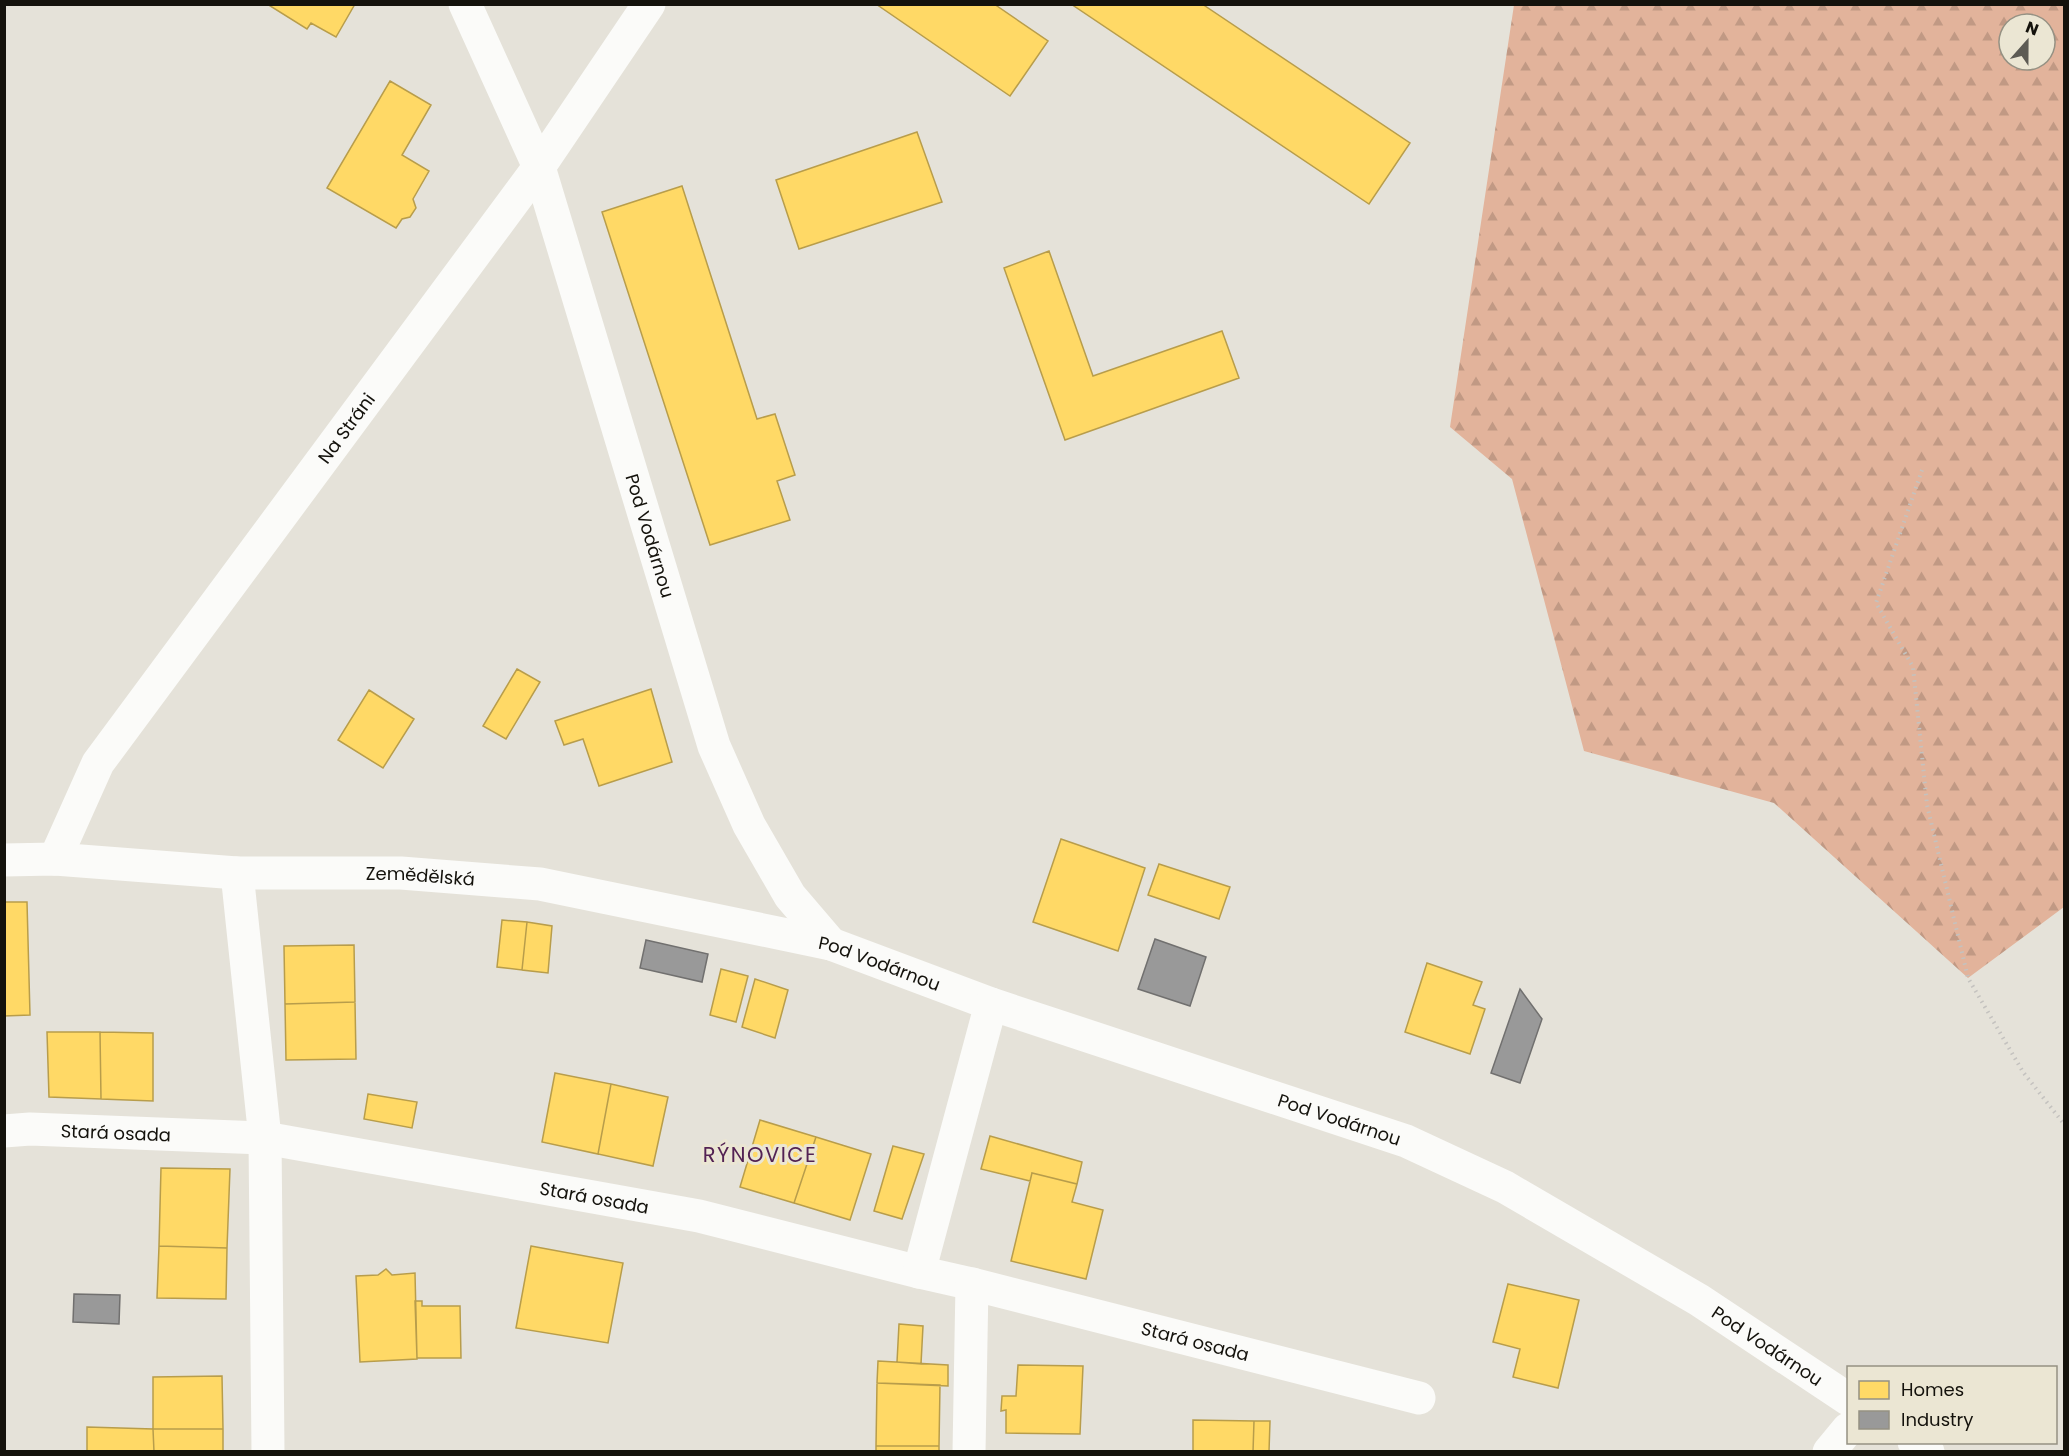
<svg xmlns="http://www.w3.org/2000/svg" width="2069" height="1456" font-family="Poppins,sans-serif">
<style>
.forest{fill:url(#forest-firs);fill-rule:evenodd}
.homes{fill:#ffd966;stroke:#b89d4b;stroke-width:1.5}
.industry{fill:#999;stroke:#71706f;stroke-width:1.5}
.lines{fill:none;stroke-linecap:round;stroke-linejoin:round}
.path{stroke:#c4c2bf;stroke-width:4;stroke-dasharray:1.5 4.5;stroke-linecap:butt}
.street{stroke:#fbfbf9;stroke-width:33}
.labels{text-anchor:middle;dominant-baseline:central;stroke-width:6;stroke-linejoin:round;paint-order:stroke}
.street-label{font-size:18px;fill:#14120c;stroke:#ebe6d3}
.quarter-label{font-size:21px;letter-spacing:1.5px;fill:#532253;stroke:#ebe6d3}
</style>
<defs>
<pattern id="forest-firs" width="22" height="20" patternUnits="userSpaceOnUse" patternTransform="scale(1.5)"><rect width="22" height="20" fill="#e2b39b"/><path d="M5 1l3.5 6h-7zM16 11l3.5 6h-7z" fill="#c19984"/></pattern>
</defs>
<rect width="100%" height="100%" fill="#e5e2d9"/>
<path class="forest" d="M1514 5H2064V907L1968 978 1774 803 1584 751 1512 479 1450 427ZM2009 24H2045V60H2009Z"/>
<path class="homes" d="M267 4H355L336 37 311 23 307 29Z
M876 4H994L1048 41 1010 96Z
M1071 4H1202L1410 143 1369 204Z
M390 81 431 105 402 155 429 171 413 199 416 208 410 217 402 219 396 228 327 188Z
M917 132 942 202 799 249 776 180Z
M682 186 757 419 775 414 795 475 777 481 790 520 710 545 602 212Z
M1049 251 1093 376 1222 331 1239 378 1065 440 1004 268Z
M517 669 540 682 506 739 483 726Z
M651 689 672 762 599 786 583 739 564 745 555 721Z
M369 690 414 719 383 768 338 740Z
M1061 839 1145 868 1118 951 1033 922Z
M1159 864 1230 887 1219 919 1148 895Z
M4 902H27L30 1015 4 1016Z
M502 920 527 922 522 970 497 967Z
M527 922 552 926 548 973 522 970Z
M354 945 355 1002 285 1004 284 946Z
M1427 963 1482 982 1473 1005 1485 1009 1470 1054 1405 1032Z
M721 969 748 976 736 1022 710 1015Z
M755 979 788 990 775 1038 742 1027Z
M355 1002 356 1059 286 1060 285 1004Z
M47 1032H100L101 1099 49 1097Z
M100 1032 153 1033V1101L101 1099Z
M555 1073 611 1084 598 1154 542 1142Z
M611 1084 668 1097 653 1166 598 1154Z
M368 1094 417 1102 412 1128 364 1119Z
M760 1120 816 1137 794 1203 740 1187Z
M990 1136 1082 1162 1077 1184 1032 1173 1030 1181 981 1169Z
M816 1137 871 1154 850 1220 794 1203Z
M893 1146 924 1154 902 1219 874 1211Z
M161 1168 230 1169 227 1248 159 1246Z
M1032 1173 1077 1184 1072 1202 1103 1210 1086 1279 1011 1261Z
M159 1246 227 1248 226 1299 157 1298Z
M531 1246 623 1263 608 1343 516 1328Z
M386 1269 392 1275 415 1273 417 1359 360 1362 356 1276 378 1275Z
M1508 1284 1579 1300 1558 1388 1513 1377 1520 1349 1493 1342Z
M415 1301H422V1306H460L461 1358H417Z
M899 1324 923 1326 921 1364 897 1362Z
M878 1361 948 1365V1386L877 1383Z
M1018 1365 1083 1366 1080 1434 1006 1433V1410L1001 1411 1002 1396H1016Z
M222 1376 223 1429H153V1377Z
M877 1383 940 1385 939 1446H876Z
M1193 1420 1254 1421 1253 1452H1193Z
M1254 1421H1270L1269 1452H1253Z
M87 1427 153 1429 154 1452H87Z
M153 1429H223V1452H154Z
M876 1446H939V1452H876Z"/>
<path class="industry" d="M1155 939 1206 957 1190 1006 1138 989Z
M646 940 708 954 702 982 640 968Z
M1520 989 1542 1019 1520 1083 1491 1073Z
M74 1294 120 1295 119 1324 73 1322Z"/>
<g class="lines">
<path class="path" d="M1922 470 1876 603 1913 667 1927 805 1968 978 2023 1072 2064 1124"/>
<g class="street">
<path id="s1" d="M465 4 539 167 714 746 749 825 790 896 831 944"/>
<path id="s2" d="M55 859 98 763 539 167 649 4"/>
<path id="s3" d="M4 860 55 859 237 873H401L540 884 831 944 991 1004 1406 1141 1505 1187 1699 1300 1848 1399"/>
<path d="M237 873 265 1138 268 1452"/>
<path id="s4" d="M4 1131 30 1129 265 1138 699 1216 919 1272 972 1284 1419 1398"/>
<path d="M919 1272 991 1004"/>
<path d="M1914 1442 1928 1452"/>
<path d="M969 1452 972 1284"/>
<path d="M1829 1452 1848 1429"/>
</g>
</g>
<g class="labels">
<g class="street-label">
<text stroke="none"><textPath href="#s2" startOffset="522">Na Stráni</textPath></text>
<text stroke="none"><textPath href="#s1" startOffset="564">Pod Vodárnou</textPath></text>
<text stroke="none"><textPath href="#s3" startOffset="417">Zemědělská</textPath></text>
<text stroke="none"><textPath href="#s3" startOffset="886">Pod Vodárnou</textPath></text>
<text stroke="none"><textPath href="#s3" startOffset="1372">Pod Vodárnou</textPath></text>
<text stroke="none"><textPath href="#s4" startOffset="112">Stará osada</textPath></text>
<text stroke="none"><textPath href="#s4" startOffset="596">Stará osada</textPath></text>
<text stroke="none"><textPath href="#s4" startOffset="1214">Stará osada</textPath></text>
<text stroke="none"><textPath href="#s3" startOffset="1858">Pod Vodárnou</textPath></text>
</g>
<g class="quarter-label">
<text x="760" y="1154">RÝNOVICE</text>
</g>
</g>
<rect width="2069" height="1456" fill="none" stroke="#14120c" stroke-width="12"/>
<rect x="1847" y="1366" width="210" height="78" fill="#ebe6d3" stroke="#959183" stroke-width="1.5"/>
<rect x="1859" y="1381" width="30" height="18" fill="#ffd966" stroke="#959183" stroke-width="1.5"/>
<text x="1901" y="1396" font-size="18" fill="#14120c">Homes</text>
<rect x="1859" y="1411" width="30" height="18" fill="#999999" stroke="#959183" stroke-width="1.5"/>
<text x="1901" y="1426" font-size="18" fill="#14120c">Industry</text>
<g transform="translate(2027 42) rotate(21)"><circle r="28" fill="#ebe6d3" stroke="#959183" stroke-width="1.5"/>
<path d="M0-4.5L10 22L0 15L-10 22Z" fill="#5d5b54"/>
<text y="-9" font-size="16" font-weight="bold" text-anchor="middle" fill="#14120c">N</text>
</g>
</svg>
